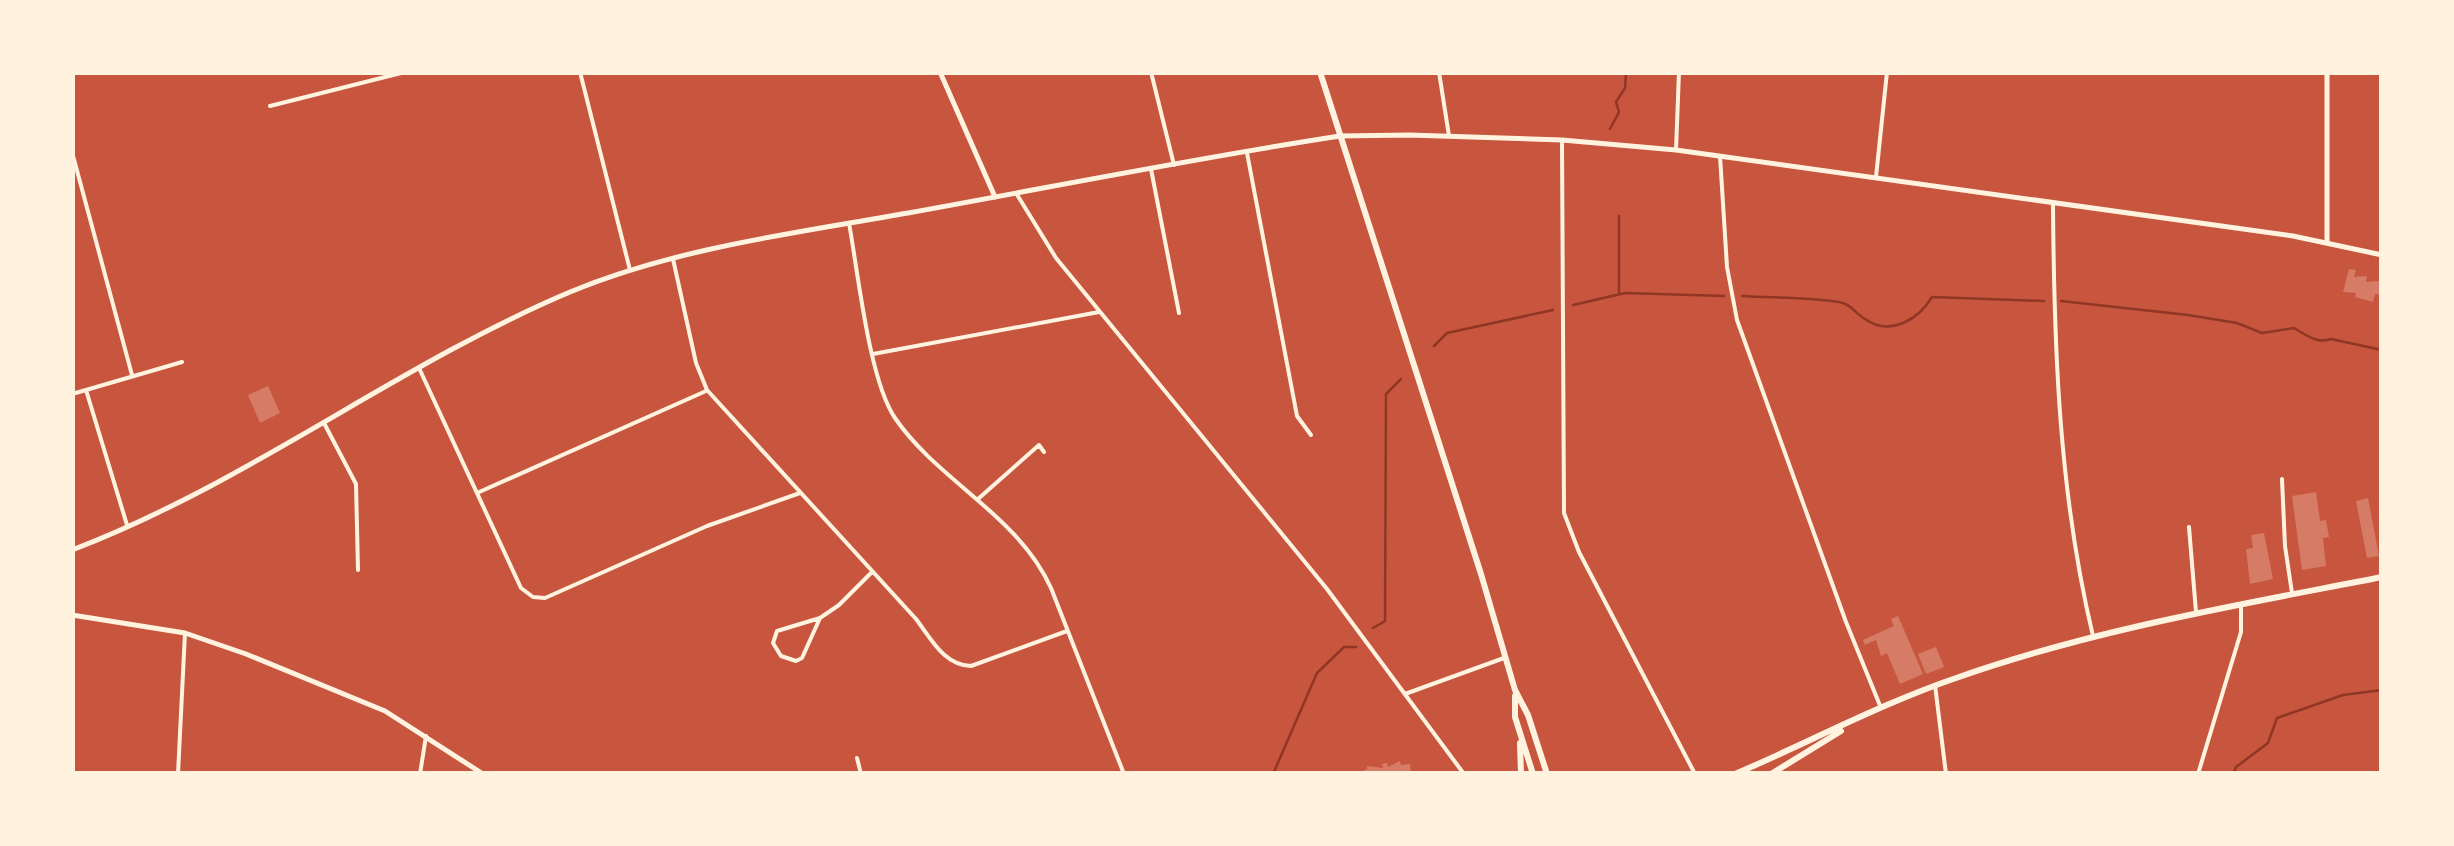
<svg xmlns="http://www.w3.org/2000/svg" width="2454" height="846" font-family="Helvetica,sans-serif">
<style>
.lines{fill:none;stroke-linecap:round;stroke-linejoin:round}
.stream{stroke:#8f3625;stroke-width:2.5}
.building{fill:#d67c66}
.minor{stroke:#fff3e0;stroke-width:4}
.tertiary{stroke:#fff3e0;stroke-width:5}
.secondary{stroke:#fff3e0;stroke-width:5}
.primary{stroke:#fff3e0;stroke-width:6}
</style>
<rect width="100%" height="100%" fill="#c8553d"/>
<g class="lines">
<path class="stream" d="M1610 129 1619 112 1616 102 1625 88 1626 72
M1619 294V216
M1742 296C1774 298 1807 297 1839 302 1851 304 1855 313 1865 319 1890 337 1919 319 1932 297L2044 301
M2061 301 2188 315 2237 323 2262 333 2294 328C2306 335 2317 344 2331 339L2382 350
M1573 305 1625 293 1724 296
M1434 346 1447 333 1553 310
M1373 628 1385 621 1386 394 1401 379
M1273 774 1317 673 1344 647H1356
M2233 774 2236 767 2268 743 2277 718 2343 695 2382 690"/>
</g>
<path class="building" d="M2349 269 2356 270 2354 277 2367 276 2366 282 2379 281 2382 295 2375 294 2373 302 2355 297 2356 293 2343 292Z
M268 386 280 413 260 423 248 395Z
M2316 492 2320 521 2326 520 2329 537 2323 538 2326 566 2302 570 2292 496Z
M2368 498 2379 556 2367 558 2356 501Z
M2264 533 2273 579 2250 584 2246 549 2253 548 2251 535Z
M1898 616 1923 674 1900 684 1887 653 1881 656 1876 640 1865 645 1863 640 1894 626 1891 619Z
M1936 647 1944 667 1926 674 1918 654Z
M1400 761 1401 765 1410 764 1411 774H1355L1367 769V766L1383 768 1382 764 1387 763 1388 767Z"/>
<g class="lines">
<path class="minor" d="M580 72 630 270
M1151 72 1174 165
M1439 72 1449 136
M270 106 405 72
M1562 140 1564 513 1579 552 1695 774
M1676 150 1679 72
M72 152 132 375
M1247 153 1297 416 1311 435
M1720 156 1727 267 1737 320 1846 622 1881 708
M1151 169 1179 313
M1876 177 1887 72
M1016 193 1056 258 1327 589 1464 774
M2053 204C2054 349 2059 494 2093 636
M849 223C858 272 869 380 895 418 938 481 1018 515 1051 588L1124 774
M673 259 696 363 707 390 916 619C932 640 944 665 971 666L1067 631
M873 354 1099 312
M419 368 521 588 533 597 545 598 707 526 800 493
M86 390 182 362
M72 394 86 390 127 525
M324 423 356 484 358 570
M2282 479 2285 546 2292 593
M477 493 706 391
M978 499 1039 445 1044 452
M2189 527 2196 612
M820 618 802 658 796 661 781 656 773 643 777 631 820 618 839 605 872 572
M1935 685 1946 774
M1405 694 1504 658
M857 758 861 774
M178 774 185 633
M420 774 426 736
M2198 774 2241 632V605"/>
<path class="tertiary" d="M940 72 995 197
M2327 241V72"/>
<path class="secondary" d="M72 550C248 483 397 365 570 292 676 248 795 233 908 213 1052 187 1196 158 1340 136L1409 135 1562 140 1676 150 2293 236 2382 255
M72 615 185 633 246 654 385 711 483 774"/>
<path class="primary" d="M1320 72 1481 574 1515 690 1528 715 1547 774
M1515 696V717L1533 774
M1520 743 1521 774
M1735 774C1810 742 1882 703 1959 677 2096 629 2239 605 2382 577
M1771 774 1841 731"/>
</g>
<rect width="2454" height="846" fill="none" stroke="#fff3e0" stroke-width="150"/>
</svg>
